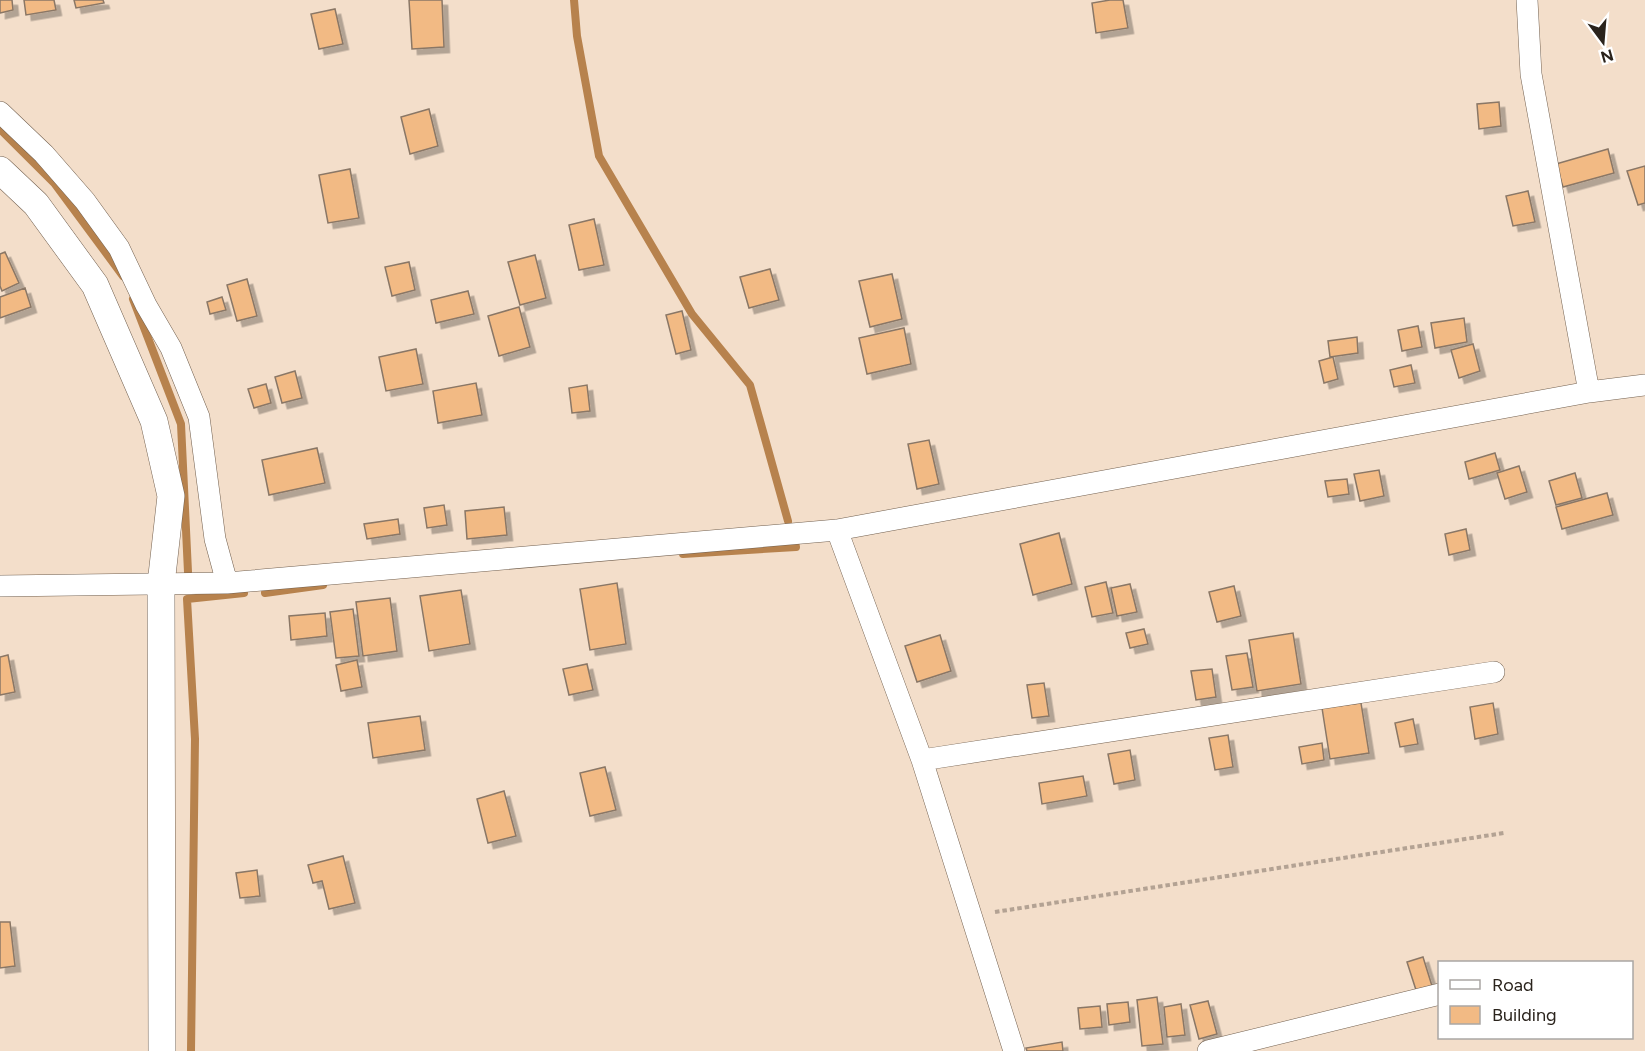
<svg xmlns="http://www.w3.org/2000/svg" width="1645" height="1051" font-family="Figtree,sans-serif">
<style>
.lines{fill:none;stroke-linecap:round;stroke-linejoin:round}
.stream{stroke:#b7824d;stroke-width:8}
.building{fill:#f2ba84;stroke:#8a7766;stroke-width:1.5;filter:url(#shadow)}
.minor-casing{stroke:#736150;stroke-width:22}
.tertiary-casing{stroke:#736150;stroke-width:28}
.path{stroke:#b3a293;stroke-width:4;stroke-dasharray:4.5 3;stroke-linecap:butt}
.minor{stroke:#fff;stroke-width:21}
.tertiary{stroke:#fff;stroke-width:27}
</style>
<defs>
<filter id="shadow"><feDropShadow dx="5.5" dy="5.5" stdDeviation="0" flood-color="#0004"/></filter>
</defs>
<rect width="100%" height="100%" fill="#f3deca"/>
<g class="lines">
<path class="stream" d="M574 0 577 36 599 156 692 314 750 385 788 521
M0 129 55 184 123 276
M133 299 181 424 188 572
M683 554 796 547 795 542
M265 593 323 585
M191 1051 195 739 187 599 244 593"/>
</g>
<path class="building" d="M0 0H12L13 10 0 13Z
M24 0H54L56 10 26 15Z
M74 0H103L104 3 76 8Z
M409 0H442L444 47 412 49Z
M1110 0H1123L1128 28 1096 33 1092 3Z
M335 9 343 44 319 49 311 14Z
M1499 102 1501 126 1479 129 1477 104Z
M429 109 438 146 410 154 401 117Z
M1608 149 1614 173 1563 187 1556 164Z
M1645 166V203L1638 205 1627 171Z
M350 169 359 218 328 223 319 175Z
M1528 191 1535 222 1513 226 1506 196Z
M594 219 604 265 579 270 569 225Z
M5 252 19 283 2 291 0 286V254Z
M535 255 546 298 520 305 508 262Z
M409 262 415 290 392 296 385 267Z
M770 269 779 300 749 308 740 277Z
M892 274 902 319 870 327 859 281Z
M247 279 257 316 237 321 227 285Z
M25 288 31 307 0 318V297Z
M468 291 474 314 436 323 431 300Z
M222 297 226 310 210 314 207 302Z
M519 307 530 347 499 356 488 316Z
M682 311 691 350 676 354 666 315Z
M1464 318 1467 342 1435 348 1431 323Z
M1418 326 1422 347 1402 351 1398 330Z
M904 328 911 364 867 374 859 338Z
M1357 337 1358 353 1330 357 1328 341Z
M1473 344 1480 371 1459 378 1451 350Z
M416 349 423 384 386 391 379 357Z
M1333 357 1338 379 1324 383 1319 361Z
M1411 365 1415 383 1394 387 1390 370Z
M295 371 302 398 282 403 275 377Z
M476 383 482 415 438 423 433 391Z
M266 384 271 403 254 408 248 389Z
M587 385 590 411 572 413 569 388Z
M929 440 939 484 917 489 908 444Z
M317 448 325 483 269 495 262 460Z
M1495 453 1500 470 1469 479 1465 462Z
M1519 466 1527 492 1505 499 1497 473Z
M1379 470 1384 496 1360 501 1354 474Z
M1575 473 1582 498 1556 505 1549 481Z
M1347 479 1349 494 1328 497 1325 481Z
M1607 493 1613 515 1562 529 1556 507Z
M444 505 447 525 427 528 424 508Z
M504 507 507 535 467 539 465 511Z
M398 519 400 534 367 539 364 524Z
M1466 529 1470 550 1449 555 1445 534Z
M1059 533 1072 584 1033 595 1020 544Z
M1106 582 1113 613 1092 617 1085 587Z
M617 583 626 644 590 650 580 589Z
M1130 584 1137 612 1117 616 1111 588Z
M1234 586 1241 616 1217 622 1209 592Z
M461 590 470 644 429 651 420 596Z
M390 598 397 651 363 656 356 602Z
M353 609 359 656 336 658 330 612Z
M325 613 327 636 291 640 289 616Z
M1144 629 1148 644 1130 648 1126 633Z
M1293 633 1301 684 1257 691 1249 640Z
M940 635 951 671 917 682 905 646Z
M1247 653 1253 687 1232 690 1226 656Z
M8 655 15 692 0 695V657Z
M357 660 362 687 341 691 336 665Z
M587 664 593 690 569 695 563 669Z
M1212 669 1216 697 1196 700 1191 671Z
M1044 683 1049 716 1032 718 1027 685Z
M1361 703 1369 753 1330 759 1322 708Z
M1493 703 1498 734 1475 739 1470 707Z
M420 716 425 750 373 758 368 723Z
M1413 719 1418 744 1400 747 1395 723Z
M1228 735 1233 767 1215 770 1209 738Z
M1322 743 1324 760 1302 764 1299 747Z
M1130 750 1135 780 1114 784 1108 754Z
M605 767 616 810 590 816 580 773Z
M1083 776 1087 796 1042 804 1039 783Z
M504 791 516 836 488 843 477 799Z
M343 856 355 903 329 909 322 881 313 883 308 865Z
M257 870 260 896 240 898 236 873Z
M0 922H10L15 966 0 968Z
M1423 957 1432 986 1416 990 1407 962Z
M1157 997 1163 1044 1142 1046 1137 1000Z
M1208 1001 1217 1034 1199 1039 1190 1005Z
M1128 1002 1130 1022 1109 1025 1107 1004Z
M1181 1004 1185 1035 1167 1037 1164 1007Z
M1100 1006 1102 1027 1080 1029 1078 1008Z
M1062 1042 1063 1051H1027L1026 1048Z"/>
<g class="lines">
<defs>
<path id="minor" d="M1527 0 1531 74 1589 392
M0 112 44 154 85 201 119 248 146 305 171 348 199 417 215 539 227 583
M837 530 922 760 1014 1051
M0 586 227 583 837 530 1589 392 1645 385
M922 760 1494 672
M1208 1051 1440 994"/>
<path id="tertiary" d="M0 170 36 204 95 285 154 421 171 496 161 584 162 1051"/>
</defs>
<use href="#minor" class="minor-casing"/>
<use href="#tertiary" class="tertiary-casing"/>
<path class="path" d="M995 912 1504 833"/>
<use href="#minor" class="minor"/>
<use href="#tertiary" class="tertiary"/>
</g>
<rect x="1438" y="961" width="195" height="78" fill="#ffffff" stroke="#aaa7a4" stroke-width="1.5"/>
<rect x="1450" y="980" width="30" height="9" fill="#ffffff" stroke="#aaa7a4" stroke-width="1.5"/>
<text x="1492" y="991" font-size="18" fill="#2a231c">Road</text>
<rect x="1450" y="1006" width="30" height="18" fill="#f2ba84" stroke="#aaa7a4" stroke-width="1.5"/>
<text x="1492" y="1021" font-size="18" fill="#2a231c">Building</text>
<g transform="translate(1603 42) rotate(164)" stroke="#ffffff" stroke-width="4.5" paint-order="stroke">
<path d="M0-4.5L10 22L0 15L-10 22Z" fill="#2a231c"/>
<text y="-9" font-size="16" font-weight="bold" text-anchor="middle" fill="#2a231c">N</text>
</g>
</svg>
